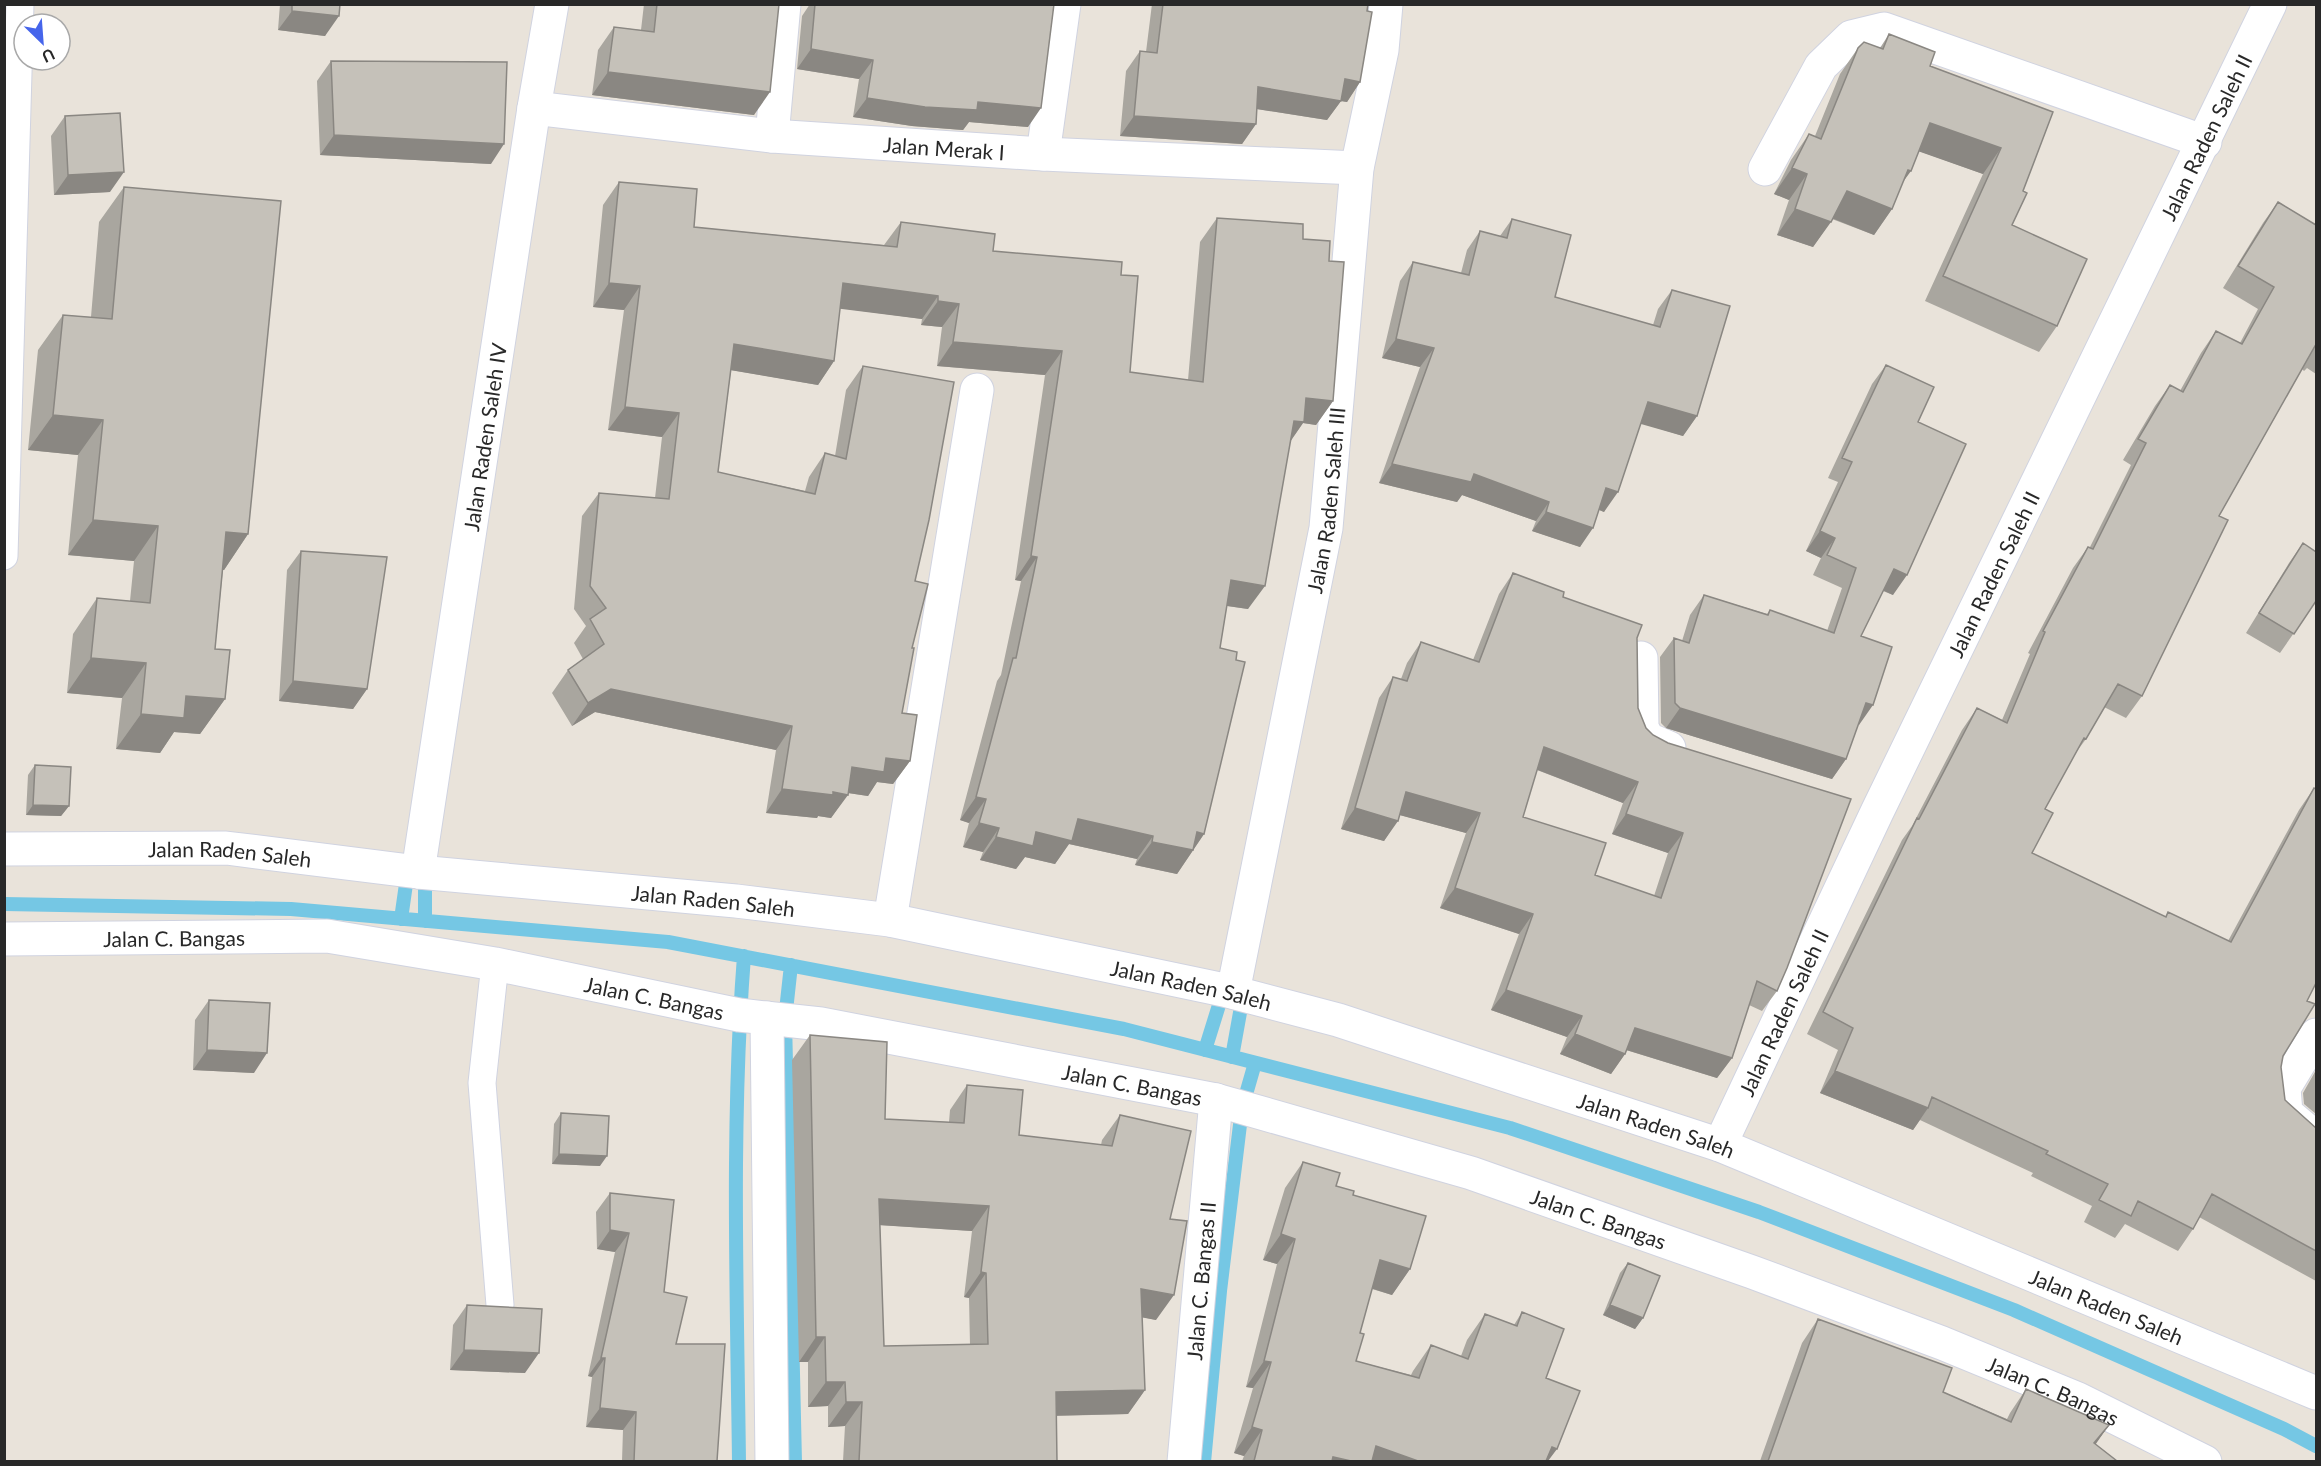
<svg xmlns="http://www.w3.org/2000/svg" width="2321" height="1466" font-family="Lato,sans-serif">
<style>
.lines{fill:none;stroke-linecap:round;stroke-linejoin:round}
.stream{stroke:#75c7e4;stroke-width:14}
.lane-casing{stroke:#d0d3e0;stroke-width:29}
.street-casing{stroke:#d0d3e0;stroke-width:35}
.secondary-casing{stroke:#d0d3e0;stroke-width:35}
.lane{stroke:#fff;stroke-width:27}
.street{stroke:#fff;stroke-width:33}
.secondary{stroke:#fff;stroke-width:33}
.wall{fill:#a9a69f;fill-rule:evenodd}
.shaded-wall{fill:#8a8782}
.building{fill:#c5c1b9;stroke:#8a8782;stroke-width:1.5;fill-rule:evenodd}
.labels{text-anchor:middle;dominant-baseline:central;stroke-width:5;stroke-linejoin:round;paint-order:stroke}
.street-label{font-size:21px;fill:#282828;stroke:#fff}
</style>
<rect width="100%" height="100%" fill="#e9e3da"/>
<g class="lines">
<path class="stream" d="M4 904 291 909 668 942 1124 1029 1510 1128 1759 1212 2014 1310 2284 1429 2316 1446
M401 919 408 870
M425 921V872
M791 965 785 1020 795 1462
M1205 1050 1224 989
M1232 1057 1243 996
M739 1462C737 1293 731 1124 744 956
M1204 1462 1220 1291 1242 1108 1255 1063"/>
<defs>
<path id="lane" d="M4 556 20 4
M495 964 482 1083 500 1305"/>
<g id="street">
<path id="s1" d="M534 108 772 136 1043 154 1357 168"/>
<path d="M772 136 784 4"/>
<path d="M1043 154 1064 4"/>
<path d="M1765 169 1821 66 1851 37 1884 29 2205 142"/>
<path d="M1641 658 1642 728 1648 739 1669 748"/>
<path id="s2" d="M418 872 534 108 552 4"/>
<path d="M890 920 977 390"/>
<path id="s3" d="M1233 992 1326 528 1357 168 1382 50 1386 4"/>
<path d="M767 1018 772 1462"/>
<path d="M2316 1035 2284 1088 2286 1113 2316 1138"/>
<path id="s4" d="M1720 1145 1877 812 2270 4"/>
<path id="s5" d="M1184 1462 1216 1100"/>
</g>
<g id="secondary">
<path id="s6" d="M4 849 226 848 418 872 736 901 890 920 1224 990 1338 1020 1720 1145 2316 1393"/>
<path id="s7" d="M4 939 327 936 495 964 739 1015 821 1024 1216 1100 1471 1173 1752 1272 1942 1343 2078 1399 2205 1462"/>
</g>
</defs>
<use href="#lane" class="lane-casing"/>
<use href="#street" class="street-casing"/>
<use href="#secondary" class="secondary-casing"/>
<use href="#lane" class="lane"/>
<use href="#street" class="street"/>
<use href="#secondary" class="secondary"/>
</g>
<path class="wall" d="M280 4H340L325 36 278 30Z
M644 4H779L754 115 592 95 598 50 614 27 641 30Z
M810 4H1054L1028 127 969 122 963 130 912 126 853 117 859 79 797 69 802 16Z
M1152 4H1368L1360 82 1347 102 1341 101 1327 120 1257 109 1256 124 1242 144 1120 136 1126 71 1140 51 1146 52Z
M1889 34 1930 66 2053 112 2023 191 2012 225 2057 326 2039 352 1925 301 1983 174 1919 151 1903 182 1892 209 1874 235 1832 219 1813 247 1777 235 1789 200 1774 194 1791 160 1809 134 1815 136 1840 74 1858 48H1880Z
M331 61 491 164 320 155 317 81Z
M65 116 110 192 54 195 51 136Z
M619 182 694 227 884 245 901 222 993 251 1121 275 1130 372 1188 380 1200 242 1217 218 1303 239 1329 261 1333 401 1316 425 1303 423 1290 442 1248 609 1227 606 1220 648 1204 834 1177 874 1135 865 1137 859 1069 844 1055 864 1025 857 1016 869 980 860 983 852 963 847 969 823 960 820 997 681 1001 675 1021 581 1015 580 1045 375 937 366 942 327 921 325 922 319 840 308 834 361 818 385 731 370 718 472 805 491 809 477 825 453 835 456 846 390 863 366 915 581 912 648 902 713 910 761 893 784 877 782 868 796 848 793 831 818 818 816 817 818 766 813 776 750 595 712 572 726 552 693 568 670 583 659 574 643 586 626 574 609 582 516 599 493 655 498 662 437 608 430 624 310 593 307 603 205Z
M124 187 248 534 224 570 223 569 215 649 225 699 200 734 174 732 160 753 116 749 122 698 67 693 73 634 97 598 130 601 134 561 68 555 78 455 28 450 38 350 63 315 91 317 99 222Z
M2278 202 2316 225V374L2307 368 2304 371 2302 369 2219 516 2142 696 2126 718 2104 707 2086 739 2074 755 2045 809 2032 853 2165 917 2168 912 2228 941 2299 810 2314 788 2307 1001 2283 1056 2281 1067 2285 1100 2316 1128V1281L2199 1217 2193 1229 2178 1251 2125 1224 2115 1238 2084 1222 2092 1206 2031 1176 2033 1173 1920 1120 1913 1130 1820 1093 1838 1050 1807 1034 1902 840 1912 826 1962 730 1977 708 2002 720 2030 654 2028 653 2073 568 2088 547H2090L2131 465 2123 460 2155 406 2170 385 2180 391 2201 353 2216 331 2240 343 2258 309 2223 288 2263 223Z
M1512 219 1555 297 1653 325 1658 309 1672 290 1697 416 1683 436 1641 423 1604 512 1599 510 1580 547 1532 531 1536 521 1462 495 1457 502 1379 483 1420 367 1382 358 1400 281 1413 262 1461 273 1467 250 1480 231 1500 236Z
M1886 365 1918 422 1893 595 1883 591 1861 636 1859 725H1858L1846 759 1832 779 1666 728 1661 723 1660 657 1674 638 1682 641 1690 615 1704 595 1767 614 1770 610 1827 631 1842 588 1813 575 1821 558 1806 551 1838 482 1828 478 1872 384Z
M2303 543 2316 601 2280 653 2246 633 2289 563Z
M301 551 367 689 353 709 279 701 287 570Z
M1513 573 1563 597 1637 638 1638 708 1646 728 1777 991 1762 1011 1749 1005 1732 1058 1717 1078 1626 1050 1625 1054 1611 1074 1560 1054 1567 1037 1491 1010 1519 934 1440 908 1466 833 1400 815 1384 841 1341 829 1379 698 1393 677 1401 679 1407 663 1421 642 1473 660 1499 594ZM1537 770 1623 803 1612 834 1668 853 1654 896 1595 875 1523 817Z
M35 765 69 806 61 816 26 815 28 775Z
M209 1000 254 1073 193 1070 195 1020Z
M810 1035 885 1119 949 1122 950 1110 967 1085 1019 1135 1101 1145 1102 1140 1120 1115 1170 1219 1156 1320 1142 1317 1145 1390 1128 1414 1056 1416 1057 1461H843L845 1426 828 1427V1406L808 1407V1362H799L792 1060ZM880 1225 972 1231 964 1297 969 1298 970 1345 884 1346Z
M2316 1070V1114L2304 1104 2303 1093Z
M561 1113 600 1166 552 1164 554 1124Z
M1303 1162 1336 1186 1353 1195 1410 1269 1392 1295 1372 1289 1360 1333 1356 1361 1411 1375 1413 1371 1431 1345 1461 1356 1467 1340 1485 1314 1514 1325 1522 1312 1546 1378 1548 1461H1242L1244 1456 1234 1453 1253 1388 1246 1387 1277 1264 1263 1260 1285 1188Z
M610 1193 664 1292 676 1344 717 1461H622L623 1430 586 1427 592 1377 588 1376 615 1252 597 1249 596 1212Z
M1628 1263 1643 1318 1635 1329 1603 1315 1620 1273Z
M467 1305 525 1373 450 1370 453 1325Z
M1818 1319 1943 1392 2007 1419 2010 1413 2026 1389 2109 1425 2095 1444 2117 1461H1760L1802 1343Z"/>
<path class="shaded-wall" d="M292 11 339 16 325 36 278 30Z
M811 49 873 60 859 79 797 69Z
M608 72 770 92 754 115 592 95Z
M1345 79 1360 82 1347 102 1341 101 1327 120 1244 107 1258 87Z
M867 98 978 102 1041 108 1028 127 969 122 963 130 912 126 853 117Z
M1134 116 1256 124 1242 144 1120 136Z
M1930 123 2001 148 1983 174 1912 149Z
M334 135 504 144 491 164 320 155Z
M1792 168 1807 174 1789 200 1774 194Z
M1908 170 1911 171 1892 197Z
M124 172 110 192 54 195 68 175Z
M1847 191 1892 209 1874 235 1829 217Z
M1795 209 1831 222 1813 247 1777 235Z
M609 283 640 286 624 310 593 307Z
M843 283 938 296 922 319 826 307Z
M938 301 959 304 942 327 921 325Z
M1396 339 1434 348 1420 367 1382 358Z
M953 342 1062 351 1045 375 937 366Z
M734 344 834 361 818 385 718 368Z
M1306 398 1333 401 1316 425 1303 423 1287 446 1277 445Z
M1648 402 1697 416 1683 436 1634 422Z
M625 407 679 413 662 437 608 430Z
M53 415 103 420 78 455 28 450Z
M1392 464 1474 474 1549 502 1536 521 1462 495 1457 502 1379 483Z
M1606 488 1618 492 1604 512 1593 507Z
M1546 512 1593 528 1580 547 1532 531Z
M93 520 158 526 134 561 68 555Z
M1820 531 1835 538 1821 558 1806 551Z
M226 532 248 534 224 570 202 568Z
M1031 556 1037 557 1021 581 1015 580Z
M1894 569 1907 575 1893 595 1880 589Z
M1231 580 1265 586 1248 609 1214 604Z
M91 658 146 663 122 698 67 693Z
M293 681 367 689 353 709 279 701Z
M611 689 792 726 776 750 595 712 572 726 588 703Z
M186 696 225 699 200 734 174 732 160 753 116 749 141 714Z
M1866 703 1873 705 1859 725 1852 723Z
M1680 708 1846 759 1832 779 1666 728Z
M1544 747 1638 782 1623 803 1530 767Z
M886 758 910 761 893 784 877 782 868 796 835 791 852 767Z
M782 789 833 792 848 795 831 818 818 816 817 818 766 813Z
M1406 792 1480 813 1466 833 1392 813Z
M976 797 986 799 969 823 960 820Z
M33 805 69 806 61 816 26 815Z
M1355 808 1398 821 1384 841 1341 829Z
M1626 814 1683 833 1668 853 1612 834Z
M1078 819 1153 836 1137 859 1069 844 1055 864 1025 857 1016 869 980 860 996 837 1036 832Z
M979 823 999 828 983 852 963 847Z
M1197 832 1204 834 1177 874 1135 865 1152 842Z
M1455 888 1533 914 1519 934 1440 908Z
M1506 990 1582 1016 1567 1037 1491 1010Z
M1635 1028 1732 1058 1717 1078 1620 1048Z
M1575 1034 1625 1054 1611 1074 1560 1054Z
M207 1050 267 1053 254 1073 193 1070Z
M1835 1071 1928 1108 1913 1130 1820 1093Z
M559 1154 607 1156 600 1166 552 1164Z
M879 1199 989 1206 972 1231 862 1224Z
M610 1230 629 1233 615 1252 597 1249Z
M1281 1234 1295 1239 1277 1264 1263 1260Z
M1380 1260 1410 1269 1392 1295 1361 1285Z
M981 1272 986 1273 969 1298 964 1297Z
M1141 1289 1174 1295 1156 1320 1124 1314Z
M1610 1305 1643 1318 1635 1329 1603 1315Z
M816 1337H825L808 1362H799Z
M464 1350 539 1353 525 1373 450 1370Z
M601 1358H605L592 1377 588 1376Z
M1264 1361 1271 1362 1253 1388 1246 1387Z
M826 1382H845L828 1406 808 1407Z
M1145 1390 1128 1414 1038 1416 1056 1392Z
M846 1402H862L845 1426 828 1427Z
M600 1408 636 1412 623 1430 586 1427Z
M2109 1425 2093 1448 2094 1443Z
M1252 1427 1262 1430 1244 1456 1234 1453Z
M1376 1446 1418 1461H1365Z
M1552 1447 1557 1449 1548 1461H1542Z
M1333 1457 1351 1461H1330Z"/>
<path class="building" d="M292 4H340L339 16 292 11Z
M657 4H779L770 92 608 72 614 27 654 32Z
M815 4H1054L1041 108 978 102 977 110 925 107 867 98 873 60 811 49Z
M1163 4H1368L1367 11 1372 12 1360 82 1345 79 1341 101 1258 87 1256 124 1134 116 1140 51 1157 53Z
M1889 34 1935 52 1930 66 2053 112 2023 191 2027 193 2012 225 2087 259 2057 326 1943 276 2001 148 1930 123 1911 171 1908 170 1892 209 1847 191 1831 222 1795 209 1807 174 1792 168 1809 134 1821 139 1858 48 1864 42 1883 49Z
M331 61 507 62 504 144 334 135Z
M120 113 124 172 68 175 65 116Z
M619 182 697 189 694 227 897 247 901 222 995 234 993 251 1122 262 1121 275 1138 276 1130 372 1203 382 1217 218 1303 224V239L1330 241 1329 261 1344 262 1333 401 1306 398 1304 422 1294 421 1265 586 1231 580 1220 648 1237 652 1236 660 1245 662 1204 834 1197 832 1193 850 1152 842 1153 836 1078 819 1072 841 1036 832 1033 846 996 837 999 828 979 823 986 799 976 797 1013 658H1016L1037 557 1031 556 1062 351 953 342 959 304 938 301V296L843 283 834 361 734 344 718 472 815 494 825 453 846 459 863 366 954 382 929 520 915 581 928 584 912 648H914L902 713 917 715 910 761 886 758 884 772 852 767 848 795 833 792V795L782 789 792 726 611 689 588 703 568 670 604 644 590 619 606 608 590 586 599 493 669 499 679 413 625 407 640 286 609 283Z
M124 187 281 201 248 534 226 532 215 649 230 650 225 699 186 696 184 718 141 714 146 663 91 658 97 598 150 603 158 526 93 520 103 420 53 415 63 315 112 319Z
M2278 202 2316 225V347L2315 346 2219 516 2228 520 2142 696 2118 684 2086 739 2084 738 2045 809 2053 813 2032 853 2166 917 2168 912 2231 942 2314 788 2316 789V983L2307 1001 2315 1004 2283 1056 2281 1067 2285 1100 2316 1128V1251L2212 1194 2193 1229 2138 1201 2131 1216 2099 1200 2108 1184 2046 1154 2048 1151 1932 1097 1928 1108 1835 1071 1853 1028 1823 1012 1917 818 1919 819 1977 708 2007 723 2045 632 2043 631 2088 547 2093 549 2146 443 2138 439 2170 385 2183 392 2216 331 2242 344 2274 287 2238 266Z
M1512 219 1571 235 1555 297 1660 327 1672 290 1730 306 1697 416 1648 402 1618 492 1606 488 1593 528 1546 512 1549 502 1474 474 1471 482 1392 464 1434 348 1396 339 1413 262 1469 275 1480 231 1507 238Z
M1886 365 1934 387 1918 422 1966 444 1907 575 1894 569 1861 636 1892 647 1873 705 1866 703 1846 759 1680 708 1675 703 1674 638 1689 643 1704 595 1768 615 1770 610 1834 633 1856 568 1827 555 1835 538 1820 531 1852 462 1842 458Z
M2303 543 2316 552V601L2294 634 2259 613Z
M301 551 387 557 367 689 293 681Z
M1513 573 1564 592 1563 597 1642 625 1637 638 1638 708 1646 728 1653 735 1668 743 1851 799 1787 968 1777 991 1757 981 1732 1058 1635 1028 1625 1054 1575 1034 1582 1016 1506 990 1533 914 1455 888 1480 813 1406 792 1398 821 1355 808 1393 677 1407 681 1421 642 1479 662ZM1544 747 1638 782 1626 814 1683 833 1661 898 1595 875 1606 843 1523 817Z
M35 765 71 767 69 806 33 805Z
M209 1000 270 1003 267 1053 207 1050Z
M810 1035 887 1042 885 1119 964 1123 967 1085 1023 1090 1019 1135 1112 1146 1120 1115 1191 1131 1170 1219 1187 1221 1174 1295 1141 1289 1145 1390 1056 1392 1057 1461H859L862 1402H846L845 1382H826L825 1337H816ZM879 1199 989 1206 981 1272 986 1273 988 1344 884 1346Z
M561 1113 609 1116 607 1156 559 1154Z
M1303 1162 1340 1173 1336 1186 1354 1191 1353 1195 1426 1216 1410 1269 1380 1260 1360 1333 1364 1334 1356 1361 1419 1378 1431 1345 1468 1359 1485 1314 1517 1326 1522 1312 1564 1329 1546 1378 1580 1391 1557 1449 1552 1447 1546 1461H1418L1376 1446 1372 1461H1351L1333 1457 1332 1461H1254L1262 1430 1252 1427 1271 1362 1264 1361 1295 1239 1281 1234Z
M610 1193 674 1200 664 1292 687 1297 676 1344H725L717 1461H634L636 1412 600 1408 605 1358H601L629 1233 610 1230Z
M1628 1263 1660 1276 1643 1318 1610 1305Z
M467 1305 542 1309 539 1353 464 1350Z
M1818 1319 1952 1368 1943 1392 2011 1422 2026 1389 2109 1425 2094 1443 2117 1461H1768Z"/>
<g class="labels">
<g class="street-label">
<text stroke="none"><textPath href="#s4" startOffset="1119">Jalan Raden Saleh II</textPath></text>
<text stroke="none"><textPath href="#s1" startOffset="412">Jalan Merak I</textPath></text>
<text stroke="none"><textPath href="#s2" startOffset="440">Jalan Raden Saleh IV</textPath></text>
<text stroke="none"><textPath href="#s3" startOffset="501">Jalan Raden Saleh III</textPath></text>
<text stroke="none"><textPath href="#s4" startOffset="633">Jalan Raden Saleh II</textPath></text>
<text stroke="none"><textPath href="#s6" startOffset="226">Jalan Raden Saleh</textPath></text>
<text stroke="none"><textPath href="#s6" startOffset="712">Jalan Raden Saleh</textPath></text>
<text stroke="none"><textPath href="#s7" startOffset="170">Jalan C. Bangas</textPath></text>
<text stroke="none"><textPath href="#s6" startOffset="1198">Jalan Raden Saleh</textPath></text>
<text stroke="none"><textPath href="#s7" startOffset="656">Jalan C. Bangas</textPath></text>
<text stroke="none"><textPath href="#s4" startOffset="147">Jalan Raden Saleh II</textPath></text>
<text stroke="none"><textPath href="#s7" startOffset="1142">Jalan C. Bangas</textPath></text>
<text stroke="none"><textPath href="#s6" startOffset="1684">Jalan Raden Saleh</textPath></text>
<text stroke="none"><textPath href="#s7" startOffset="1628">Jalan C. Bangas</textPath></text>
<text stroke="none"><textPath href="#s5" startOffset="182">Jalan C. Bangas II</textPath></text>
<text stroke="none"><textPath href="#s6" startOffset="2170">Jalan Raden Saleh</textPath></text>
<text stroke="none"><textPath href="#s7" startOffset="2114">Jalan C. Bangas</textPath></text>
</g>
</g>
<rect width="2321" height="1466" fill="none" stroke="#282828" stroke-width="12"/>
<g transform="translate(42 42) rotate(155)"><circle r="28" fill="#ffffff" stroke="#a9a9a9" stroke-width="1.5"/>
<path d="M0-4.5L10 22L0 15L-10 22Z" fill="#4665eb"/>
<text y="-9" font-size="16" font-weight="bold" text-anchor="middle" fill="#282828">U</text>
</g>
</svg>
